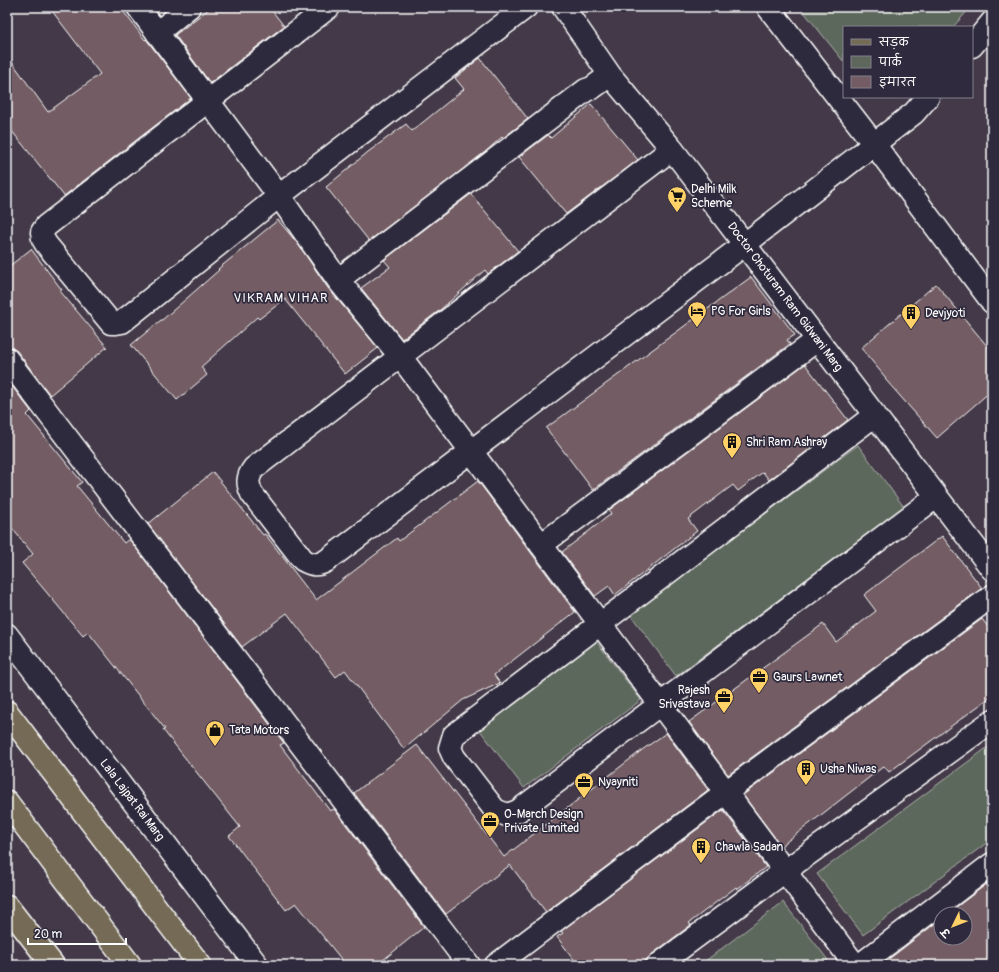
<svg xmlns="http://www.w3.org/2000/svg" width="999" height="972" font-family="Pangolin,'Playpen Sans Deva',sans-serif">
<style>
.green{fill:#5d675c;stroke:#aeb3ae}
.building{fill:#735c63;stroke:#fff}
.lines{fill:none;stroke-linecap:round;stroke-linejoin:round}
.minor-casing{stroke:#fff;stroke-width:25}
.major-casing{stroke:#fff;stroke-width:25}
.minor{stroke:#2f2a3d;stroke-width:22}
.major{stroke:#746b55;stroke-width:22}
.labels{text-anchor:middle;dominant-baseline:central;stroke-width:3.5;stroke-linejoin:round;paint-order:stroke}
.poi-label{font-size:12px;fill:#fff;stroke:#2f2a3d;text-anchor:start}
.street-label{font-size:12px;fill:#fff;stroke:#2f2a3d}
.neighbourhood-label{font-size:13px;letter-spacing:1px;fill:#fff;stroke:#2f2a3d}
</style>
<rect width="100%" height="100%" fill="#433948"/>
<filter id="ink" filterUnits="userSpaceOnUse"><feTurbulence type="fractalNoise" baseFrequency=".025" numOctaves="2"/><feDisplacementMap in="SourceGraphic" scale="8" xChannelSelector="R" yChannelSelector="G"/><feConvolveMatrix kernelMatrix="1 2 1 2 8 2 1 2 1" color-interpolation-filters="sRGB"/></filter>
<g filter="url(#ink)">
<path class="green" d="M800 7H971L953 27H844V62Z
M858 445 904 507 676 676 630 614Z
M596 641 641 700 524 788 479 729Z
M992 744V839L863 935 817 874Z
M783 902 828 960 822 965H700Z"/>
<path class="building" d="M49 7H120L145 40 146 39 191 98 64 196 7 125V55L48 112 100 74Z
M211 7H269L284 26 210 83 175 35Z
M480 58 528 119 503 138 502 137 484 153 369 241 326 187 368 152 406 124 412 131 464 89 455 78Z
M591 104 638 160 566 214 519 157 548 135 551 138Z
M471 194 518 251 488 274 485 270 440 310 402 339 361 288 390 267 384 260Z
M278 220 298 244 328 288 378 348 345 374 285 299 259 319 257 317 201 367 207 375 177 400 131 345 161 320H162L219 270 218 269Z
M31 249 62 290 60 291 107 347 50 395 17 351 12 348 7 347V268Z
M751 277 795 335 787 340 790 344 593 490 546 428Z
M936 284 992 352V390L937 438 885 379 886 378 861 348Z
M805 364 848 420 769 480 763 472 738 491 733 485 688 519 697 531 615 595 609 586 595 596 562 552 611 514 609 510Z
M7 380 31 411 27 415 82 482 77 486 124 543 129 539 284 743 280 745 330 811 334 809 424 927 377 965H346L296 903 286 910 229 836 240 827 163 730 165 729 88 632 83 636 22 563 33 554 7 522Z
M213 472 263 535 265 534 316 600 397 538 399 541 478 481 575 612 494 675 500 683 463 700 404 749 345 670 336 677 287 613 242 647 148 524Z
M942 536 982 588 728 775 689 722 823 624 836 642 876 611 864 595Z
M982 619 992 632V696L889 772 884 766 781 846 743 795Z
M666 733 708 790 546 912 510 865 446 914 354 793 417 745 504 857 642 750Z
M723 810 766 867 737 889 736 887 689 923 691 925 651 955 641 965H578L557 937 563 933 561 931Z
M992 880V965H881L941 919V938H965V914H947Z"/>
<g class="lines">
<defs>
<path id="minor" d="M138 7 279 196 338 280 400 356 855 965
M329 7 46 226 42 232 43 239 46 244 111 323H116L122 322 279 196 526 7
M563 7 610 75 672 149 992 569
M768 7 874 144 992 302
M157 33 189 7
M972 46 992 22
M672 149 254 468C247 477 247 484 252 494L303 560C312 565 317 566 326 561L745 244 914 113 928 97
M338 280 586 90 592 88 610 75
M7 359 469 965
M875 415 454 735 450 748 454 757 495 810 507 815 518 811 936 497
M541 545 817 340
M7 635 257 965
M496 965 726 792 992 596
M658 965 785 871 992 721
M860 965 992 864"/>
<path id="major" d="M7 712 200 965
M7 802 130 965
M7 906 53 965"/>
</defs>
<use href="#minor" class="minor-casing"/>
<use href="#major" class="major-casing"/>
<use href="#minor" class="minor"/>
<use href="#major" class="major"/>
</g>
</g>
<defs>
<symbol id="supermarket-pin" viewBox="-11 -11 22 30"><path d="M0 17L-7.5 6A9.5 9.5 0 1 1 7.5 6Z" fill="#ffd166" stroke="#2f2a3d"/><path d="M-6-5.5h2.5l.6 2H6L4.5 2H-2.5L-4.4-4H-6ZM-1.5 3.2a1.3 1.3 0 1 0 .1 0ZM3 3.2a1.3 1.3 0 1 0 .1 0Z" fill="#111"/></symbol>
<symbol id="hotel-pin" viewBox="-11 -11 22 30"><path d="M0 17L-7.5 6A9.5 9.5 0 1 1 7.5 6Z" fill="#ffd166" stroke="#2f2a3d"/><path d="M-6-4.5h1.5V1H6V5H4.5V3h-9V5H-6ZM-4 0a1.8 1.8 0 1 1 3.6 0ZM.5 0V-2.5h3Q6-2.5 6 0Z" fill="#111"/></symbol>
<symbol id="building-pin" viewBox="-11 -11 22 30"><path d="M0 17L-7.5 6A9.5 9.5 0 1 1 7.5 6Z" fill="#ffd166" stroke="#2f2a3d"/><path d="M-4-6H4V6H1V3H-1V6H-4ZM-2.5-4.3h1.7v1.8h-1.7ZM.8-4.3h1.7v1.8H.8ZM-2.5-1h1.7V.8h-1.7ZM.8-1h1.7V.8H.8Z" fill="#111"/></symbol>
<symbol id="office-pin" viewBox="-11 -11 22 30"><path d="M0 17L-7.5 6A9.5 9.5 0 1 1 7.5 6Z" fill="#ffd166" stroke="#2f2a3d"/><path d="M-6-3h4V-5.5h4V-3h4V5H-6ZM-1-4.5V-3h2v-1.5ZM-6 0V1H6V0Z" fill="#111"/></symbol>
<symbol id="shop-pin" viewBox="-11 -11 22 30"><path d="M0 17L-7.5 6A9.5 9.5 0 1 1 7.5 6Z" fill="#ffd166" stroke="#2f2a3d"/><path d="M-5-2.5h2.3a2.7 3.5 0 0 1 5.4 0H5L5.5 6h-11ZM-1.5-2.5h3a1.5 2.3 0 0 0-3 0Z" fill="#111"/></symbol>
</defs>
<g fill-rule="evenodd">
<use href="#supermarket-pin" x="666" y="185" width="22" height="30"/>
<use href="#hotel-pin" x="686" y="300" width="22" height="30"/>
<use href="#building-pin" x="900" y="302" width="22" height="30"/>
<use href="#building-pin" x="721" y="431" width="22" height="30"/>
<use href="#office-pin" x="748" y="666" width="22" height="30"/>
<use href="#office-pin" x="713" y="686" width="22" height="30"/>
<use href="#shop-pin" x="204" y="719" width="22" height="30"/>
<use href="#building-pin" x="795" y="758" width="22" height="30"/>
<use href="#office-pin" x="573" y="771" width="22" height="30"/>
<use href="#office-pin" x="479" y="810" width="22" height="30"/>
<use href="#building-pin" x="690" y="836" width="22" height="30"/>
</g>
<g class="labels">
<g class="poi-label">
<text x="691" y="189">Delhi Milk<tspan x="691" dy="14">Scheme</tspan></text>
<text x="711" y="311">PG For Girls</text>
<text x="925" y="313">Devjyoti</text>
<text x="746" y="442">Shri Ram Ashray</text>
<text x="773" y="677">Gaurs Lawnet</text>
<text x="710" y="690" text-anchor="end">Rajesh<tspan x="710" dy="14">Srivastava</tspan></text>
<text x="229" y="730">Tata Motors</text>
<text x="820" y="769">Usha Niwas</text>
<text x="598" y="782">Nyayniti</text>
<text x="504" y="814">O-March Design<tspan x="504" dy="14">Private Limited</tspan></text>
<text x="715" y="847">Chawla Sadan</text>
</g>
<g class="street-label">
<text transform="translate(785 297) rotate(53)">Doctor Choturam Ram Gidwani Marg</text>
<text transform="translate(132 800) rotate(53)">Lala Lajpat Rai Marg</text>
</g>
<g class="neighbourhood-label">
<text x="281" y="298">VIKRAM VIHAR</text>
</g>
</g>
<rect width="999" height="972" fill="none" stroke="#2f2a3d" stroke-width="24"/>
<rect x="12" y="12" width="975" height="948" fill="none" stroke="#fff" stroke-width="1.5" filter="url(#ink)"/>
<rect x="843" y="26" width="130" height="72" fill="#2f2a3d" stroke="#827f8b"/>
<rect x="851" y="39" width="20" height="6" fill="#746b55" stroke="#827f8b"/>
<text x="879" y="46" font-size="12" fill="#ffffff">सड़क</text>
<rect x="851" y="56" width="20" height="12" fill="#5d675c" stroke="#827f8b"/>
<text x="879" y="66" font-size="12" fill="#ffffff">पार्क</text>
<rect x="851" y="76" width="20" height="12" fill="#735c63" stroke="#827f8b"/>
<text x="879" y="86" font-size="12" fill="#ffffff">इमारत</text>
<g transform="translate(953 926) rotate(227)"><circle r="19" fill="#2f2a3d" stroke="#827f8b"/>
<path d="M0-3L7 15L0 10L-7 15Z" fill="#ffd166"/>
<text y="-6" font-size="11" font-weight="bold" text-anchor="middle" fill="#ffffff">उ</text>
</g>
<path d="M28 938v6h98v-6" fill="none" stroke="#ffffff" stroke-width="2"/>
<text x="34" y="938" font-size="12" fill="#ffffff" stroke="#2f2a3d" stroke-width="3" paint-order="stroke">20 m</text>
</svg>
